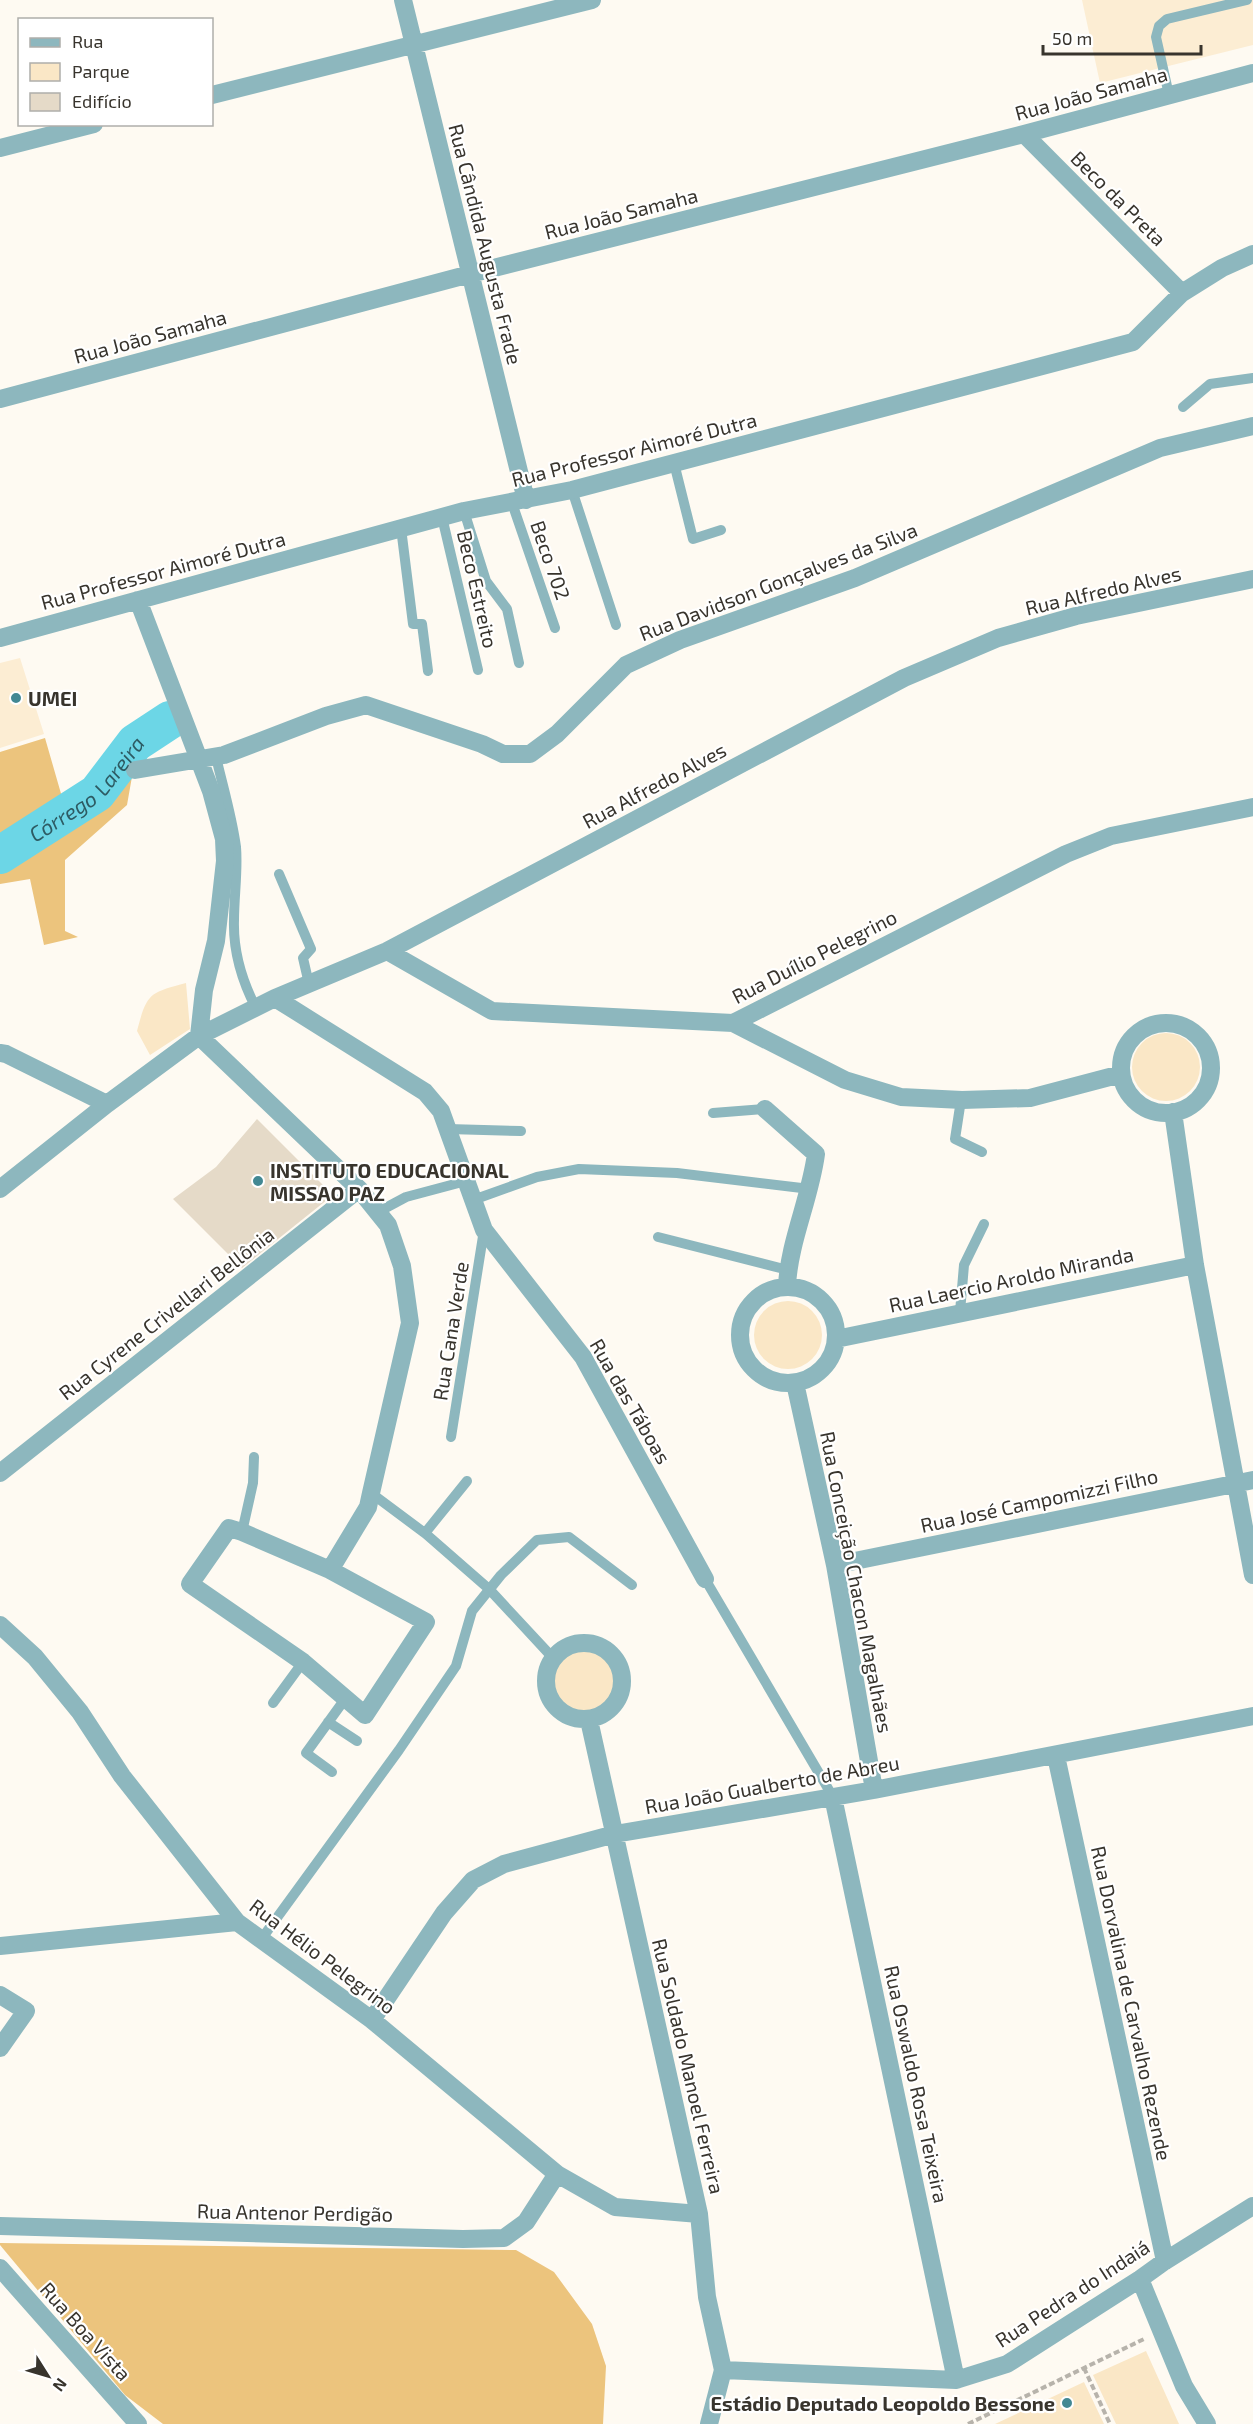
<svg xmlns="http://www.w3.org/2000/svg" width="1253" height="2424" font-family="'Exo 2',sans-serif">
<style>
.built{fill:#fcedd3}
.green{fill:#fae7c6}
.forest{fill:#ecc47d}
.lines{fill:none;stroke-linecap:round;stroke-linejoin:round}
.river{stroke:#6cd6e6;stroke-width:38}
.building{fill:#e5dac8}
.path{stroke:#b7b3ab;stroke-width:4;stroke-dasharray:6 3;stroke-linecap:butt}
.lane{stroke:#8db7be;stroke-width:10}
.street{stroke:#8db7be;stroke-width:18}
.poi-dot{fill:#428893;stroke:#fff;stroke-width:2}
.labels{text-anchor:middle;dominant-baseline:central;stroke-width:4.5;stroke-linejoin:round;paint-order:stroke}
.street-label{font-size:20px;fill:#38342d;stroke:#fff}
.poi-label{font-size:20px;font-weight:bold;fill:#38342d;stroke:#fff;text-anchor:start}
.water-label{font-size:21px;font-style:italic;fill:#2d5b63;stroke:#fff}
</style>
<rect width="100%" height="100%" fill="#fefaf2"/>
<path class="built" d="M1082 0H1253V45L1100 83Z
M20 658 44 734 0 748V663Z"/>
<path class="green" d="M186 983 190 1029 150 1055 137 1031C147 993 149 993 186 983Z
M1132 1067a34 34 0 1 1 68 0a34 34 0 1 1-68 0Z
M754 1335a34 34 0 1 1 68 0a34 34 0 1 1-68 0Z
M553 1681a31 31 0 1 1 62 0a31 31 0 1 1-62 0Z
M1146 2351 1179 2424H1116L1093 2375Z
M1084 2382 1104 2424H995Z"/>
<path class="forest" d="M45 738 64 804 106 764 136 754 127 805 65 860V931L78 937 44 945 30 879 0 884V752Z
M0 2243 516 2250 554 2272 592 2324 606 2366 603 2424H163L125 2395 0 2245Z"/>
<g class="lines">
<path class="river" id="s1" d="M0 855 97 793 135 743 170 720"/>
</g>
<path class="building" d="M257 1119 333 1195 242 1268 173 1199 216 1167Z"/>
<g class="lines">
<path class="path" d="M1084 2368 1110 2424
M968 2424 1144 2339"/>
<path class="lane" d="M1169 95 1156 37 1159 26 1167 19 1247 0
M1183 407 1210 384 1253 378
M674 463 693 539 721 530
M572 490 616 625
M512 503 555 628
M464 511 486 581 507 609 519 663
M442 517 478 670
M401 528 413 624H422L428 671
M216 757C223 787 232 817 236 847 238 871 234 896 234 920 233 951 242 981 256 1008
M279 874 311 949 303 958 309 984
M961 1100 955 1139 982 1152
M713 1113 765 1109
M448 1129 521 1131
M473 1200 537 1177 579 1169 677 1173 810 1189
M378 1212 406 1197 466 1181
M658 1237 788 1270
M960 1312 964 1265 984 1224
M451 1437 484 1230
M371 1493 426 1534 489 1589 553 1658
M242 1532 253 1483 254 1457
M425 1533 467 1481
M705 1579 833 1797
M273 1703 303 1662
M328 1722 357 1741
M332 1772 306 1753 345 1699
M260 1941 399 1750 456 1666 472 1611 501 1575 537 1540 569 1537 632 1585"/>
<path class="street" d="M403 0 526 500
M212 95 592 0
M1024 134 1182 293
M0 148 94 124
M0 399 470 274 1024 134 1253 73
M138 600 211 791 224 839 225 861 216 941 204 990 199 1036 359 1189 388 1225 402 1266 410 1323 371 1493 368 1507 330 1570
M0 638 464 511 572 490 1133 342 1182 293 1222 268 1253 254
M135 770 224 755 326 716 366 705 482 744 503 754H530L557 734 626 665 680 640 855 578 1160 448 1253 426
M387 951 492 1011 733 1023 1066 854 1111 836 1253 807
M275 998 425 1092 441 1111 484 1230 583 1357 705 1579
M733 1023 845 1080 901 1097 962 1100 1030 1098 1121 1074
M1121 1068a45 45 0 1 1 90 0a45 45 0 1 1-90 0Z
M0 1053 6 1054 107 1104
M765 1109 816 1154C810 1199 789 1242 787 1286
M1173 1112 1195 1265 1253 1575
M0 1189 107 1104 199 1036 275 998 387 951 904 678 998 638 1076 616 1253 579
M740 1335a48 48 0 1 1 96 0a48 48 0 1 1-96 0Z
M836 1339 1195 1265
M795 1383 835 1565 874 1790
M0 1473 359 1189
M229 1528 242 1532 330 1570 426 1622 365 1715 303 1662 190 1584Z
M835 1565 1253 1480
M0 1625 35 1657 80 1712 122 1776 237 1922 372 2020 557 2174 615 2207 699 2214
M546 1681a38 38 0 1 1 76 0a38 38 0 1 1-76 0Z
M589 1720 699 2214 707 2297 723 2370 709 2424
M1056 1756 1165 2261
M833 1797 956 2380
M0 1946 237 1922
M0 1995 26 2011 0 2048
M372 2020 444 1913 473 1880 504 1864 615 1834 874 1790 1253 1716
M0 2226 463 2239 504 2238 526 2222 557 2174
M0 2268 138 2424
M1140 2279 1184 2386 1207 2424
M723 2370 956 2380 1007 2364 1140 2279 1165 2261 1253 2206"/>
</g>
<g class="poi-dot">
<circle cx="16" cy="698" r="6"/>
<circle cx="258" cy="1181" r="6"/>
<circle cx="1067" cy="2403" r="6"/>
</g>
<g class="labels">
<g class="street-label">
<text transform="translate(1091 93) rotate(-15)">Rua João Samaha</text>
<text transform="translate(1119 198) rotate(45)">Beco da Preta</text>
<text transform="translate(621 213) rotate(-14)">Rua João Samaha</text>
<text transform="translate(486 244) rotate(76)">Rua Cândida Augusta Frade</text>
<text transform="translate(150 336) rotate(-15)">Rua João Samaha</text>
<text transform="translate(634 449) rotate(-14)">Rua Professor Aimoré Dutra</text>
<text transform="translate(551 560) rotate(71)">Beco 702</text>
<text transform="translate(163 570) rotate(-15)">Rua Professor Aimoré Dutra</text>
<text transform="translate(778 581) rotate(-21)">Rua Davidson Gonçalves da Silva</text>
<text transform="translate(478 589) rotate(77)">Beco Estreito</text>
<text transform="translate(1103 590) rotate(-13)">Rua Alfredo Alves</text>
<text transform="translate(654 785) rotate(-28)">Rua Alfredo Alves</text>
<text transform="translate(814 956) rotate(-27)">Rua Duílio Pelegrino</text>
<text transform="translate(1011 1279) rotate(-12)">Rua Laercio Aroldo Miranda</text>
<text transform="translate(166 1313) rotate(-38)">Rua Cyrene Crivellari Bellônia</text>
<text transform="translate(450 1331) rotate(-81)">Rua Cana Verde</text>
<text transform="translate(631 1401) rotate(60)">Rua das Táboas</text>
<text transform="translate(1039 1500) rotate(-12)">Rua José Campomizzi Filho</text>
<text transform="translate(857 1582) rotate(79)">Rua Conceição Chacon Magalhães</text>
<text transform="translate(772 1784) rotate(-10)">Rua João Gualberto de Abreu</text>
<text transform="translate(323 1956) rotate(37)">Rua Hélio Pelegrino</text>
<text transform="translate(1132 2003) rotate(78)">Rua Dorvalina de Carvalho Rezende</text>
<text transform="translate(689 2066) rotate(77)">Rua Soldado Manoel Ferreira</text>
<text transform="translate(917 2084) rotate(78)">Rua Oswaldo Rosa Teixeira</text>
<text transform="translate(295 2212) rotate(1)">Rua Antenor Perdigão</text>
<text transform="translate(1072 2293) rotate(-33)">Rua Pedra do Indaiá</text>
<text transform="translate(86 2331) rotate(48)">Rua Boa Vista</text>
</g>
<g class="poi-label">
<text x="28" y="698">UMEI</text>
<text x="270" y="1170">INSTITUTO EDUCACIONAL<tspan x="270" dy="23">MISSAO PAZ</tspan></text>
<text x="1055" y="2403" text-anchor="end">Estádio Deputado Leopoldo Bessone</text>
</g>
<g class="water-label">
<text stroke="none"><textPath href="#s1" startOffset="110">Córrego Lareira</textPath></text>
</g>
</g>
<rect x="18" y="18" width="195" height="108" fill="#ffffff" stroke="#afaeab" stroke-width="1.5"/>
<rect x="30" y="38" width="30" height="9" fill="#8db7be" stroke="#afaeab" stroke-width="1.5"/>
<text x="72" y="48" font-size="18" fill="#38342d">Rua</text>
<rect x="30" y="63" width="30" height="18" fill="#fae7c6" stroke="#afaeab" stroke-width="1.5"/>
<text x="72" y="78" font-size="18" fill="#38342d">Parque</text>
<rect x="30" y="93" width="30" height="18" fill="#e5dac8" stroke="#afaeab" stroke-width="1.5"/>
<text x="72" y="108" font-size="18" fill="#38342d">Edifício</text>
<g transform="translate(48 2376) rotate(127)" stroke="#ffffff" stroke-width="4.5" paint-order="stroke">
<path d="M0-4.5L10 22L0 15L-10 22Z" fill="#38342d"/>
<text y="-9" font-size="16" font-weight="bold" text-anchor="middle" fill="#38342d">N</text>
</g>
<path d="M1043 45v9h158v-9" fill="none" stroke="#38342d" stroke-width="3"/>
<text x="1052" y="45" font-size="18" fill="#38342d" stroke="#ffffff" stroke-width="4.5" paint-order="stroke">50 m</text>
</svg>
